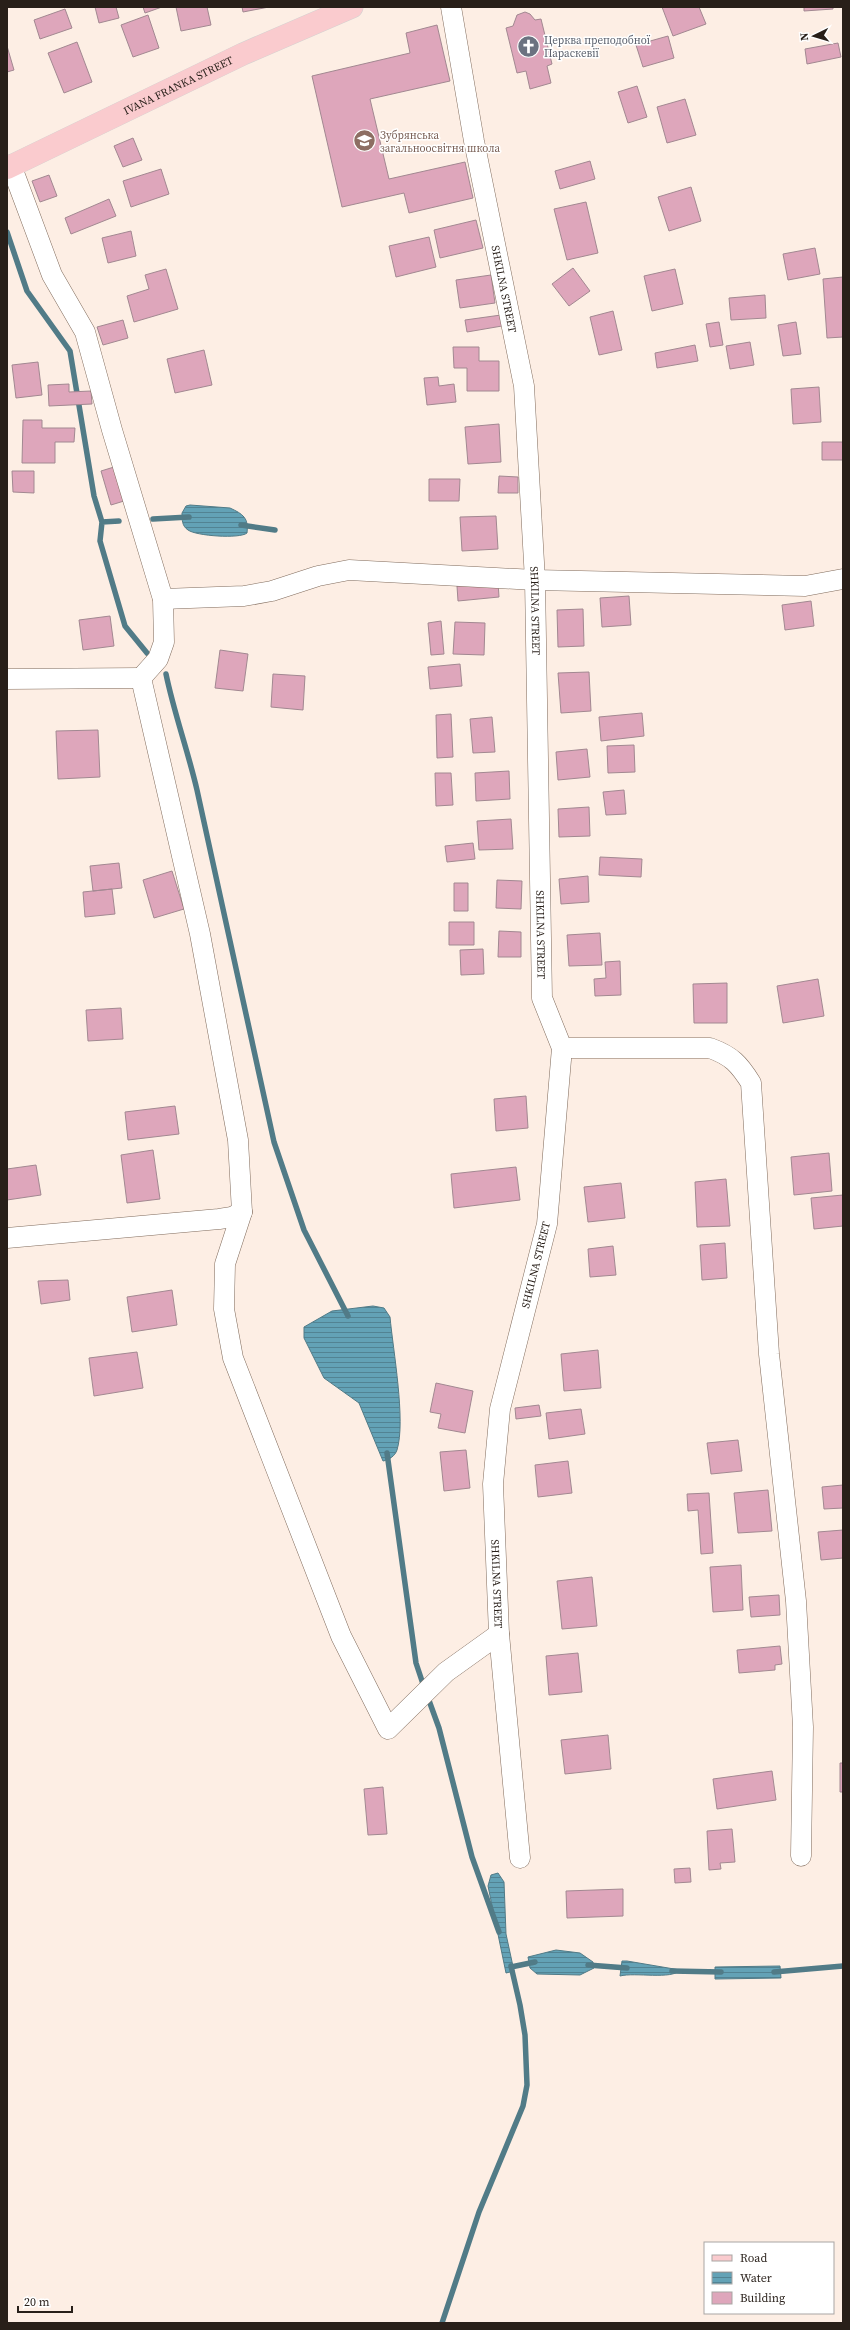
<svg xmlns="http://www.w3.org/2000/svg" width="850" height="2330" font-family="'Source Serif 4',serif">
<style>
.water{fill:url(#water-rules);stroke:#517b87}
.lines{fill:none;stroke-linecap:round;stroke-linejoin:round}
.stream{stroke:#517b87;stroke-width:5.5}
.building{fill:#dea6bb;stroke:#a28891}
.minor-casing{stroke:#816c5d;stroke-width:21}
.major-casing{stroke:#d4d2d1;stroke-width:23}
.minor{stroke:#fff;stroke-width:20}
.major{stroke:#facbce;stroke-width:22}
.labels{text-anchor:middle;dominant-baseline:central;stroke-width:3;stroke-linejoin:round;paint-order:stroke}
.worship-label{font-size:11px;fill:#5b616d;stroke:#fff;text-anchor:start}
.street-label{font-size:11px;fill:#281f19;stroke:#fff}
.education-label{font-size:11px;fill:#785e54;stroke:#fff;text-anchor:start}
</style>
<defs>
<pattern id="water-rules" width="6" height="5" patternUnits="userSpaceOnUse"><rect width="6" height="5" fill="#63a2b6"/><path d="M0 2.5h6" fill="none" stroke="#528393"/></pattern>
</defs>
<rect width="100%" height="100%" fill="#fdeee4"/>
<path class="water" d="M190 505 230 508C243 514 249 518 247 533 240 539 196 536 188 530 182 526 182 520 182 513L186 506Z
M373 1306 384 1308 390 1317C393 1350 406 1421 397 1450 395 1456 389 1460 383 1461L359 1403 324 1378 304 1338V1327L332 1311Z
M498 1873 504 1882 506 1934 514 1971 506 1973 488 1886 491 1875Z
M556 1950 580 1953 593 1962 594 1968 580 1975 537 1974 530 1968 528 1957Z
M622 1961H627L680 1970C672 1980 635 1972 620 1976Z
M780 1966 781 1978 715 1979V1967Z"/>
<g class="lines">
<path class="stream" d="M7 232 27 291 70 351 94 496 102 522 100 541 125 626 147 653
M153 519 189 517
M102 522 119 521
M241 525 275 530
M166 674C174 713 188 751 197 790L274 1142 304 1230 348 1316
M387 1453 416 1663 424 1687
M427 1695 439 1728 472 1857 499 1932
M588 1965 627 1968
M511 1967 535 1962
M672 1971 721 1972
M774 1972 843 1966
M442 2323 479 2212 523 2106 527 2085 525 2035 520 2005 511 1966"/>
</g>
<path class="building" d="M95 7H116L119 18 99 23Z
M143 7H162L145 13Z
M176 7H207L211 25 181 31Z
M242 7H269L243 12Z
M662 7H699L706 24 673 36Z
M804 7H833V9L804 11Z
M65 9 72 28 40 39 34 20Z
M525 12 530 14 535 20 541 19 552 64 547 66 551 83 530 89 526 71 517 73 506 28 513 26 517 15Z
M148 15 159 48 133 57 121 25Z
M437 25 450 81 370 99 389 179 465 162 473 198 409 213 404 193 342 207 312 76 410 53 406 33Z
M668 36 674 58 643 67 636 45Z
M77 42 92 82 64 93 48 53Z
M838 43 841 57 807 64 805 49Z
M7 46 14 70 7 72Z
M637 86 647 117 628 123 618 92Z
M685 99 696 135 667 143 657 107Z
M133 138 142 160 123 167 114 146Z
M590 161 595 179 560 189 555 171Z
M161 169 169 194 131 207 123 181Z
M49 175 57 196 40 202 32 181Z
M691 187 701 221 669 231 658 197Z
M109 199 116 216 71 234 65 218Z
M586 202 598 253 567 260 554 209Z
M476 220 483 248 440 258 434 230Z
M131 231 136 256 108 263 102 238Z
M429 237 436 267 396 277 389 246Z
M815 248 820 274 788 280 783 254Z
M573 268 590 291 569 306 552 284Z
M166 269 178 309 134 322 127 296 149 289 145 275Z
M675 269 683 304 652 311 644 276Z
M491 275 495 303 460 308 456 280Z
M843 277V337L827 338 823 279Z
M765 295 766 318 731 320 729 298Z
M613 311 622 350 599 355 590 317Z
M501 315 502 326 467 332 465 320Z
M123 320 128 338 103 345 97 327Z
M719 322 723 345 710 347 706 324Z
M796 322 801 354 783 356 778 325Z
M750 342 754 365 730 369 726 346Z
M695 345 698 361 657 368 655 353Z
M453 347H479V361H499V391H467V368H454Z
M204 350 212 385 175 393 167 359Z
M38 362 42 395 16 398 12 365Z
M438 377 439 386 454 384 456 402 427 405 424 378Z
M69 384V392L91 391 92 404 49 406 48 385Z
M819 387 821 422 793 424 791 389Z
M23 420H42V428H75L74 442H55V463H22Z
M499 424 501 462 468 464 465 427Z
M822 442H843V460H822Z
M114 467 124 501 111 505 101 471Z
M12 471H34V493L13 492Z
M499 476 518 477V493H498Z
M429 479H460L459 501H429Z
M496 516 498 549 462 551 460 517Z
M498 582 499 597 458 601 457 586Z
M629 596 631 625 602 627 600 598Z
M811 601 814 626 785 630 782 605Z
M583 609 584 646 558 647 557 610Z
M110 616 114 646 83 650 79 620Z
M441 621 444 654 431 655 428 623Z
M455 622 485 623 484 655 453 654Z
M220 650 248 654 243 691 215 688Z
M460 664 462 686 430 689 428 667Z
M589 672 591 711 561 713 558 673Z
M273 674 305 676 303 710 271 707Z
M642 713 644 736 601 741 599 717Z
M451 714 453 757 437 758 436 715Z
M492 717 495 752 473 753 470 719Z
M98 730 100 777 58 779 56 731Z
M634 745 635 772 608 773 607 746Z
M587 749 590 777 558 780 556 752Z
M509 771 510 799 476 801 475 773Z
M435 773H451L453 805 436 806Z
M624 790 626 814 606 815 603 792Z
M589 807 590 836 559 837 558 809Z
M511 819 513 849 479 850 477 821Z
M473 843 475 859 447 862 445 846Z
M600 857 642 859 641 877 599 875Z
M119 863 122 888 93 891 90 866Z
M172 871 184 909 154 918 143 880Z
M588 876 589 902 561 904 559 879Z
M497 880 522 881 521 909 496 908Z
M454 883H468V911H454Z
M112 889 115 914 85 917 83 892Z
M449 922H474V945H449Z
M499 931 521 932V957H498Z
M600 933 602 965 569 966 567 935Z
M483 949 484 974 461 975 460 950Z
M620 961 621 995 595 996 594 979 606 978 605 962Z
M818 979 824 1016 783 1023 777 986Z
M727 983V1023H694L693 984Z
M121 1008 123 1039 88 1041 86 1010Z
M526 1096 528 1128 496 1131 494 1099Z
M175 1106 179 1134 128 1140 125 1112Z
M153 1150 160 1199 127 1203 121 1155Z
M829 1153 832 1191 794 1195 791 1157Z
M36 1165 41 1195 7 1200V1169Z
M516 1167 520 1200 454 1208 451 1174Z
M726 1179 730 1226 697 1227 695 1182Z
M621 1183 625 1218 588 1222 584 1187Z
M843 1195V1226L814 1229 811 1198Z
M725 1243 727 1278 702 1280 700 1245Z
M613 1246 616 1275 590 1277 588 1249Z
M68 1280 70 1300 41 1304 38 1281Z
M172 1290 177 1325 132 1332 127 1297Z
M598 1350 601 1388 564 1391 561 1354Z
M137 1352 143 1388 94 1396 89 1358Z
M436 1383 473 1391 465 1433 438 1428 441 1414 430 1412Z
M539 1405 541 1416 516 1419 515 1408Z
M581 1409 585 1434 549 1439 546 1413Z
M738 1440 742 1471 711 1474 707 1443Z
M466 1450 470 1488 444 1491 440 1452Z
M568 1461 572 1493 538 1497 535 1465Z
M843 1485V1508L824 1509 822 1487Z
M768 1490 772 1531 738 1533 734 1493Z
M709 1493 713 1553 701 1554 698 1510 688 1511 687 1494Z
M843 1530V1558L821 1560 818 1532Z
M741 1565 743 1610 713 1612 710 1567Z
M592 1577 597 1626 562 1629 557 1581Z
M779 1595 780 1615 751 1617 749 1597Z
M780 1646 782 1664 775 1665V1670L739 1673 737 1650Z
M578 1653 582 1692 549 1695 546 1656Z
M608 1735 611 1769 565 1774 561 1740Z
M840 1763H843V1792H840Z
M772 1771 776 1800 717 1809 713 1779Z
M383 1787 387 1834 368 1835 364 1789Z
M732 1829 735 1862 720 1863 721 1869 709 1870 707 1831Z
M690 1868 691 1882 675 1883 674 1869Z
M623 1889V1916L567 1918 566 1891Z"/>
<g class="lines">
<defs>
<g id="minor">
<path id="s1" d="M451 7 474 141 524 386 535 580 542 998 562 1048 547 1224 500 1409 493 1484 499 1634 520 1858"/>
<path d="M11 165 52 275 85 332 112 430 163 599 164 642 158 659 141 678 200 934 238 1140 242 1212 225 1264 224 1309 233 1358 341 1636 388 1729 446 1672 499 1634"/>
<path d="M163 599 244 596 272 591 318 576 349 570 535 580 805 586 843 579"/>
<path d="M7 679 141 678"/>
<path d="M562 1048H710C732 1056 739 1064 751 1083L769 1354 796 1601 803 1727 801 1856"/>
<path d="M7 1238 219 1219 232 1217 242 1212"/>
</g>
<g id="major">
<path id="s2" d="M7 168 243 54 352 7"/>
</g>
</defs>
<use href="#minor" class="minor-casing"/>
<use href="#major" class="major-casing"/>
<use href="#minor" class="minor"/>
<use href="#major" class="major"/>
</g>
<defs>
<symbol id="church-disc" viewBox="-11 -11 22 22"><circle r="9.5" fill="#6b7280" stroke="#fff"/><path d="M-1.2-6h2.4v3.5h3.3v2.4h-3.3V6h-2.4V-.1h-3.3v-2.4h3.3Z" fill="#fff"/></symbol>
<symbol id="school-disc" viewBox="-11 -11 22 22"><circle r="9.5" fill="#8d6e63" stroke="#fff"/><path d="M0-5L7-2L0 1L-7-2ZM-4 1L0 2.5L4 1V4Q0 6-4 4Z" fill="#fff"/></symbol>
</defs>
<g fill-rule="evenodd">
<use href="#church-disc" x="516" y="34" width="25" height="25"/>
<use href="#school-disc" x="352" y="128" width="25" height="25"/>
</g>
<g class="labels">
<g class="worship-label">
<text x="544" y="40">Церква преподобної<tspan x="544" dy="13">Параскевії</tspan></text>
</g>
<g class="street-label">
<text stroke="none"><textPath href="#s2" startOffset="190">IVANA FRANKA STREET</textPath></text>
<text stroke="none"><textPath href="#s1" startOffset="287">SHKILNA STREET</textPath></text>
<text stroke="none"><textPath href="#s1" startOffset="611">SHKILNA STREET</textPath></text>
<text stroke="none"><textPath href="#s1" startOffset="935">SHKILNA STREET</textPath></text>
<text transform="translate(536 1265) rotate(-76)">SHKILNA STREET</text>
<text stroke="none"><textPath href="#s1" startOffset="1595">SHKILNA STREET</textPath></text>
</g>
<g class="education-label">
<text x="380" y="135">Зубрянська<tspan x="380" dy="13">загальноосвітня школа</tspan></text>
</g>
</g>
<rect width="850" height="2330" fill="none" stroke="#281f19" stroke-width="16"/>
<rect x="704" y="2242" width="130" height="72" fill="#ffffff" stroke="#a9a5a3"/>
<rect x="712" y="2255" width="20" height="6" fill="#facbce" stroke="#a9a5a3"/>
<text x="740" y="2262" font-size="12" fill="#281f19">Road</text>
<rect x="712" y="2272" width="20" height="12" fill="url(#water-rules)" stroke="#a9a5a3"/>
<text x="740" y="2282" font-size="12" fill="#281f19">Water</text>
<rect x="712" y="2292" width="20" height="12" fill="#dea6bb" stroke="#a9a5a3"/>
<text x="740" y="2302" font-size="12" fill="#281f19">Building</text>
<g transform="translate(814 36) rotate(265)" stroke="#ffffff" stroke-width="3" paint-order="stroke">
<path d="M0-3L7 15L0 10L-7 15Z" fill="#281f19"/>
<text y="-6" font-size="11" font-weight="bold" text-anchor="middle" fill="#281f19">N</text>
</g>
<path d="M18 2306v6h54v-6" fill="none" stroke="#281f19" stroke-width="2"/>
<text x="24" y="2306" font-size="12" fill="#281f19" stroke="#ffffff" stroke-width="3" paint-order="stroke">20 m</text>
</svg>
